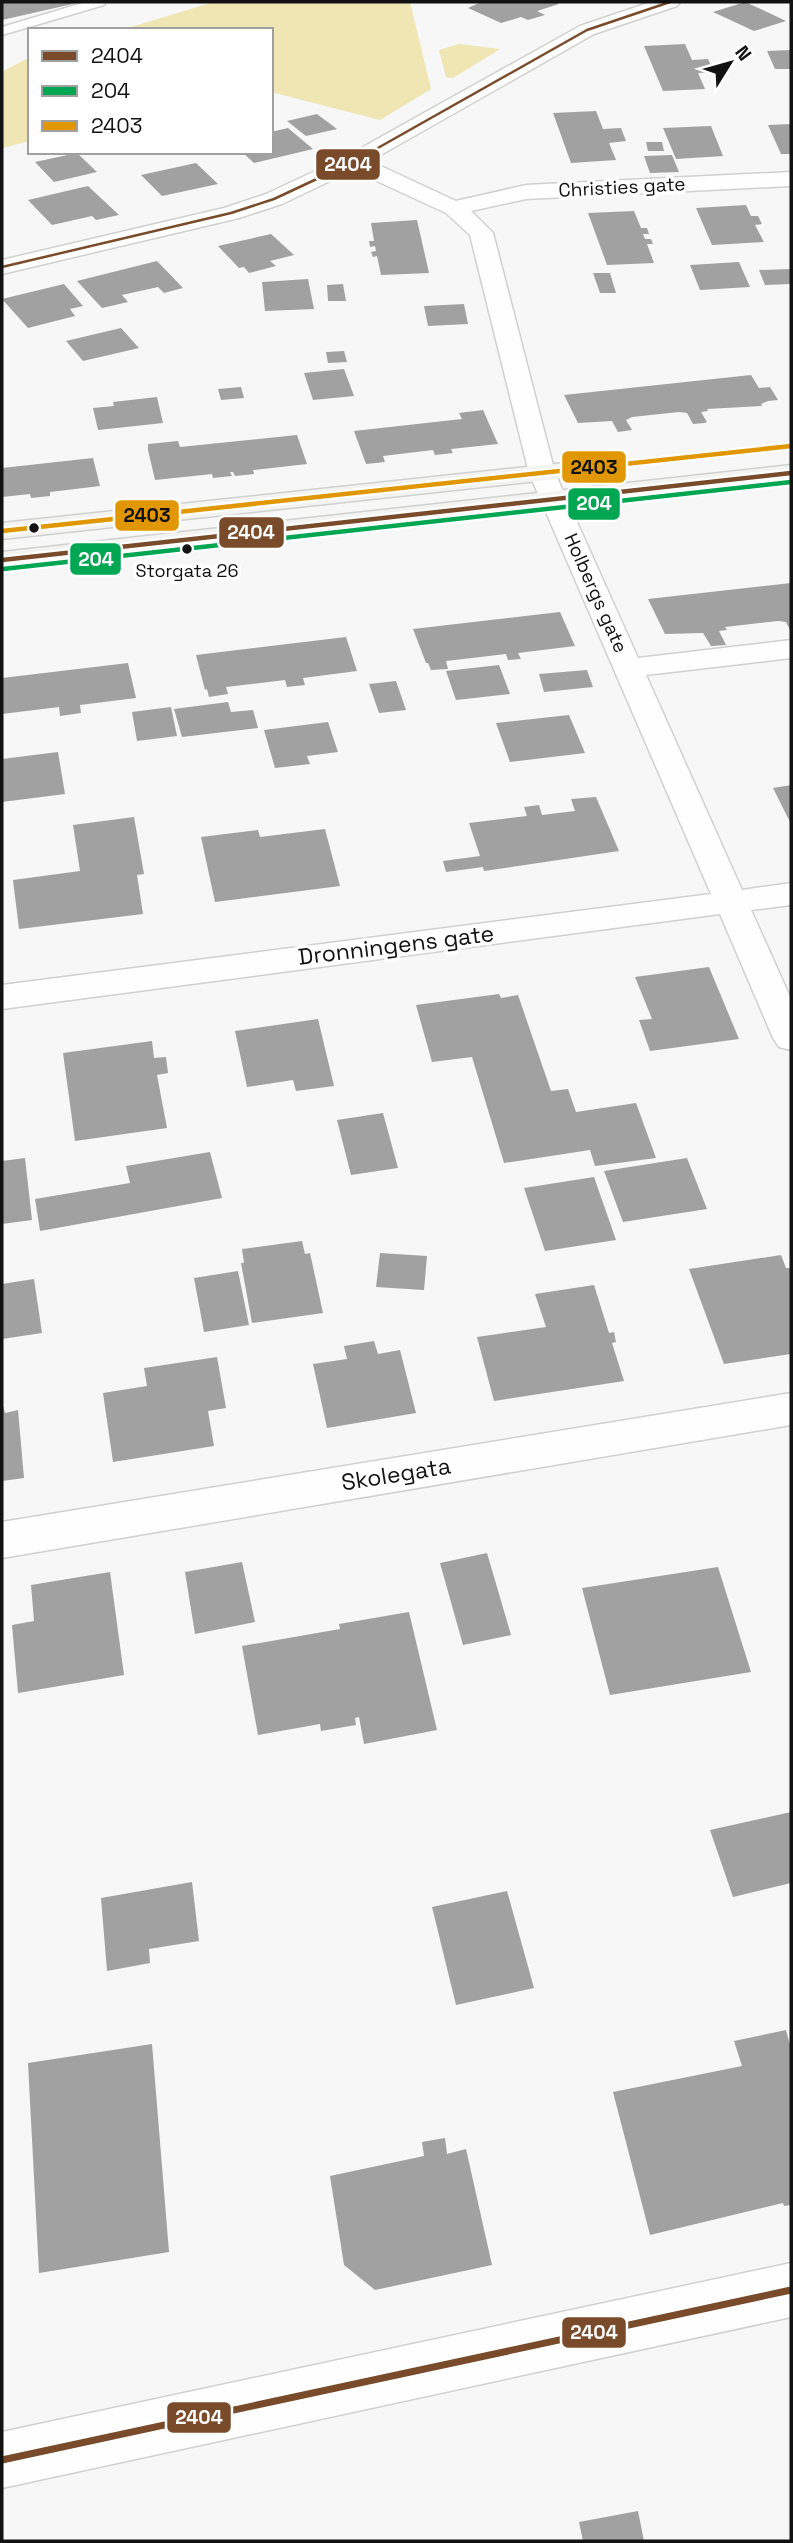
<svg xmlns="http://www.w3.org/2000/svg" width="793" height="2543" font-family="'Space Grotesk',sans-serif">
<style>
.green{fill:#efe6b3}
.building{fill:#a0a1a0}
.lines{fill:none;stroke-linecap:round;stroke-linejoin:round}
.lane-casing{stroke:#d0d1cf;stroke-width:3}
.street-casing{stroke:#d0d1cf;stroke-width:3}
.secondary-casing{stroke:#d0d1cf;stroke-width:3}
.lane{fill:#fefefe;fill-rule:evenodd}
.street{fill:#fefefe;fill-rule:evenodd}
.secondary{fill:#f3f4f1;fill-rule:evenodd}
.bus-1-far2-casing{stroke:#fff;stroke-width:5}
.bus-1-far1-casing{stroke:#fff;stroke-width:9}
.bus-1-casing{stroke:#fff;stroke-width:12}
.bus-2-casing{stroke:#fff;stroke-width:9}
.bus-3-casing{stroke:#fff;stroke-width:9}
.bus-1-far2{stroke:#7a4b2a;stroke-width:2.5}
.bus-1-far1{stroke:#7a4b2a;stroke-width:4.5}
.bus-1{stroke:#7a4b2a;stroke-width:7}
.bus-2{stroke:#00a651;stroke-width:4.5}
.bus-3{stroke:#e09702;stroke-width:4.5}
.bus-dot{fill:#111211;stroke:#fff;stroke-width:2.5}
.labels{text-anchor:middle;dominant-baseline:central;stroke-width:7;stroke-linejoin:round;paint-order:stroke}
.far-bus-label{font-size:18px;fill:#111211;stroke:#fff}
.far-street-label{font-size:19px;fill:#111211;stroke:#fff}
.street-label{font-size:23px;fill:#111211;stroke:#fff}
.line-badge{stroke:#fff;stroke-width:2.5}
.badge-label{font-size:19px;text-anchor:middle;font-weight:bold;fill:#fff}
.pale-badge-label{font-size:19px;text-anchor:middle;font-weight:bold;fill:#111}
</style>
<rect width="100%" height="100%" fill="#f6f7f6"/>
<path class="green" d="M214 2H410L431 89 380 120 271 92V30H121Z
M459 44 500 49 453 78 446 77 439 50Z
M30 57V141L2 148V72Z"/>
<path class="building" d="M2 2H77V3L2 20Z
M481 2H553L559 4 537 11 545 15 528 20 521 17 501 23 468 8Z
M745 2 765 11 786 21 754 31 713 12Z
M685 44 692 60 708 59 714 72 698 73 705 89 663 91 644 46Z
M791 50V69H775L767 51Z
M596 111 603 129 621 128 626 141 609 143 616 160 571 163 553 113Z
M317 114 337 129 306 136 287 121Z
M791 124V154H781L768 125Z
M711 126 723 156 676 159 663 128Z
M288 128 313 149 254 163 242 152H271V132Z
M646 142H662L664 151H648Z
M77 153 97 172 54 182 35 162Z
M672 155 679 172 650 173 644 156Z
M196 163 218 184 162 196 141 175Z
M88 186 119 215 96 220 92 216 52 225 28 200Z
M746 205 751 216H758L762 224 755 225 764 242 712 245 696 208Z
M634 211 641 228H647L649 234H643L645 239H651L653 244H647L654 263 607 265 588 213Z
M417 220 429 273 381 275 377 256 373 257 371 252 376 251 375 246 370 247 369 241H374L371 223Z
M271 234 294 255 270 261 276 266 249 273 244 267 239 268 218 246Z
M157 261 183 288 164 293 158 287 122 295 128 302 102 308 77 281Z
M739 262 750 287 700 290 690 265Z
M791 269V284L765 285 759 270Z
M593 273H610L616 293H600Z
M308 279 314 309 265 311 262 282Z
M64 284 83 306 70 309 75 316 28 328 2 299Z
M343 284 346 301H328L327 285Z
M464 304 468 324 428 326 424 306Z
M121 328 139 348 83 361 66 341Z
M344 351 347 362 328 363 326 352Z
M344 369 354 396 313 400 304 373Z
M751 375 759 388 770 387 778 400 768 401 761 404 762 406 707 409 708 411 701 412 707 422 704 423 693 424 687 413 679 412 632 417 626 420 632 430 618 432 612 421 578 423 564 395Z
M241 387 244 398 221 400 218 389Z
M157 397 163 423 98 430 93 408 114 406 113 402Z
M483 410 498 444 451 449 453 453 435 455 433 450 383 456 385 462 366 464 354 431 462 419 459 413Z
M297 435 307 464 253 470 254 474 235 476 233 472H230L232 476 213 478 212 474 155 480 148 450V444L178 441 180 447Z
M93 458 100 486 50 492V496L31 498 30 494 2 497V468Z
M791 583V632L786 622 778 621 725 627 727 630 719 631 726 645 711 646 703 633 665 634 648 599Z
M560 612 575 646 518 653 521 659 508 660 506 654 446 661 448 669 431 670 428 663H426L413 629Z
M346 637 357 671 303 678 305 685 287 687 285 680 226 687 228 694 209 697 207 689 205 690 196 655Z
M128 663 136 698 80 705 81 713 60 716 59 707 2 714V678Z
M499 665 510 694 456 700 446 671Z
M587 670 593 687 544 692 539 674Z
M396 681 406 710 379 713 369 684Z
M228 702 231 712 253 710 258 728 182 737 174 709Z
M171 707 177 736 137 741 132 712Z
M569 715 585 753 510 762 496 723Z
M328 722 338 752 307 756 310 764 275 768 264 730Z
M58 752 65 794 2 802V759Z
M791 785V824L773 788Z
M596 797 619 851 484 871 483 867 446 872 443 861 480 856 469 823 527 816 524 807 539 805 542 815 575 811 571 799Z
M134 817 144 874 137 875 143 914 19 929 13 880 80 871 73 825Z
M325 829 340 886 215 902 201 837 258 830 260 837Z
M709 967 739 1039 650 1051 639 1020 652 1019 635 977Z
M499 994 501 998 518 995 551 1091 568 1089 576 1112 636 1103 656 1158 595 1166 590 1150 504 1163 472 1057 432 1062 416 1005Z
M318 1019 334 1086 296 1091 293 1080 247 1087 235 1031Z
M152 1041 154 1058 166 1057 168 1073 157 1075 167 1128 75 1141 63 1053Z
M383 1113 398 1168 351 1175 337 1120Z
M210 1152 222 1198 40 1231 35 1199 130 1183 126 1166Z
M25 1158 32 1220 2 1224V1161Z
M687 1158 707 1209 623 1222 604 1171Z
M594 1177 616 1240 545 1251 524 1188Z
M302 1241 305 1254 310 1253 323 1313 252 1323 241 1263H244L242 1249Z
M380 1253 427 1256 424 1290 376 1287Z
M781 1255 786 1268H791V1354L724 1364 689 1269Z
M238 1271 249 1325 204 1332 194 1278Z
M34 1279 42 1333 2 1339V1284Z
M594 1285 609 1333 614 1332 616 1342 612 1343 624 1381 494 1401 477 1337 546 1327 535 1294Z
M374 1341 378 1354 400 1350 416 1413 327 1428 313 1364 347 1359 344 1346Z
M217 1357 226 1408 208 1411 214 1446 113 1462 103 1393 147 1386 144 1368Z
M2 1402 5 1413 18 1410 24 1478 2 1481Z
M487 1553 511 1635 463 1645 440 1563Z
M242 1562 255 1622 195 1634 185 1572Z
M718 1567 751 1672 610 1695 582 1588Z
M110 1572 124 1675 18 1693 12 1625 34 1621 31 1585Z
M409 1612 437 1730 364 1744 359 1717 355 1718 356 1725 321 1731 320 1724 258 1735 242 1646 340 1629 339 1624Z
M791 1812V1883L733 1897 710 1830Z
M192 1882 199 1941 149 1949 150 1963 107 1971 101 1898Z
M507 1891 534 1988 456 2005 432 1907Z
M786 2030 791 2049V2205L784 2206 783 2203 650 2235 613 2092 742 2066 734 2041Z
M152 2044 169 2252 39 2273 28 2063Z
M445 2138 447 2154 466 2149 492 2265 375 2290 344 2265 330 2176 424 2156 422 2142Z
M638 2511 644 2541H583L579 2522Z"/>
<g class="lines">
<defs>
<path id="lane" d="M86 2H106L104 5 2 35V27Z"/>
<path id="street" d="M651 2H680L677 6 594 34 370 161 456 201 526 185 791 172V186L526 199 471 211 493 233 555 473 638 658 791 640V658L646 675 742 890 791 883V905L751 910 791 999V1050L779 1047 773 1038 720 914 2 1009V985L711 894 529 473 470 235 446 213 353 170 282 204 239 218 2 274V260L224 208 266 194 345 157 580 26Z
M791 1393V1425L2 1558V1522Z
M791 2263V2317L2 2488V2432Z"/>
<path id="secondary" d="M612 458 621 460 625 466 621 472 2 539V523Z
M791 465V481L2 568V552Z"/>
</defs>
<use href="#lane" class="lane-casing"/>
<use href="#street" class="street-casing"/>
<use href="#secondary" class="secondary-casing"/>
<use href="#lane" class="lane"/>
<use href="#street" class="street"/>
<use href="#secondary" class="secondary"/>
<defs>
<path id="bus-1-far2" d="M2 267 231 213 274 199 353 162 587 30 670 2"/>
<path id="bus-1-far1" d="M2 560 791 473"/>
<path id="bus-1" d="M2 2460 791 2290"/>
<path id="bus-2" d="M3 569 791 482"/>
<path id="bus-3" d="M2 531 791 446"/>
</defs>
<use href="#bus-1-far2" class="bus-1-far2-casing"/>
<use href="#bus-1-far1" class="bus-1-far1-casing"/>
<use href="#bus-1" class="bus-1-casing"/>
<use href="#bus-2" class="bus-2-casing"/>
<use href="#bus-3" class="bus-3-casing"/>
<use href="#bus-1-far2" class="bus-1-far2"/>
<use href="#bus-1-far1" class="bus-1-far1"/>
<use href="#bus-1" class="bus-1"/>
<use href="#bus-2" class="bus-2"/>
<use href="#bus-3" class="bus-3"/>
</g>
<g class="bus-dot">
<circle cx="34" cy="528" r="6"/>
<circle cx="187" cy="549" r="6"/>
</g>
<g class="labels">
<g class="far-bus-label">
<text x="187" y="570">Storgata 26</text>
</g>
<g class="far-street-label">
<text transform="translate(622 187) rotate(-3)">Christies gate</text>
<text transform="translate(596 593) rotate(66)">Holbergs gate</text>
</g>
<g class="street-label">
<text transform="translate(396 945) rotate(-7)">Dronningens gate</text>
<text transform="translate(396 1474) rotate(-9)">Skolegata</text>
</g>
</g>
<g class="line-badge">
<rect x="315" y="148" width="66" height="33" rx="7" fill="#7a4b2a"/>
<rect x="561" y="450" width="66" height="34" rx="7" fill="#e09702"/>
<rect x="567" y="487" width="54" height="34" rx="7" fill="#00a651"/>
<rect x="114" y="499" width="66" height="33" rx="7" fill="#e09702"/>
<rect x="218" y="516" width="67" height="33" rx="7" fill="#7a4b2a"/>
<rect x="69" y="542" width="53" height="34" rx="7" fill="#00a651"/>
<rect x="561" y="2316" width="66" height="33" rx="7" fill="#7a4b2a"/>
<rect x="166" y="2401" width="66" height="33" rx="7" fill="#7a4b2a"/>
</g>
<g class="badge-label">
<text x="348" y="171">2404</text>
<text x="594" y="510">204</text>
<text x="251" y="539">2404</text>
<text x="96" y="566">204</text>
<text x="594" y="2339">2404</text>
<text x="199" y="2424">2404</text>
</g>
<g class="pale-badge-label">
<text x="594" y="474">2403</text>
<text x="147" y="522">2403</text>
</g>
<rect width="793" height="2543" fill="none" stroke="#111211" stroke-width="7"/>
<rect x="28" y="28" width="245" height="126" fill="#ffffff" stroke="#a0a0a0" stroke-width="2"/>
<rect x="42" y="51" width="35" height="10" fill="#7a4b2a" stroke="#a0a0a0" stroke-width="2"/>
<text x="91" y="63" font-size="21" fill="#111211">2404</text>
<rect x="42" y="86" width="35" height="10" fill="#00a651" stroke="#a0a0a0" stroke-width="2"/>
<text x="91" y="98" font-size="21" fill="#111211">204</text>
<rect x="42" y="121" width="35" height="10" fill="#e09702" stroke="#a0a0a0" stroke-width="2"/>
<text x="91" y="133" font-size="21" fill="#111211">2403</text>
<g transform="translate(730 63) rotate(53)" stroke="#ffffff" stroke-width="5" paint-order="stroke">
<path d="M0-5L12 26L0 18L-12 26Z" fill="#111211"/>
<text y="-10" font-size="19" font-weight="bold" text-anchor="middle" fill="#111211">N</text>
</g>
</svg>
